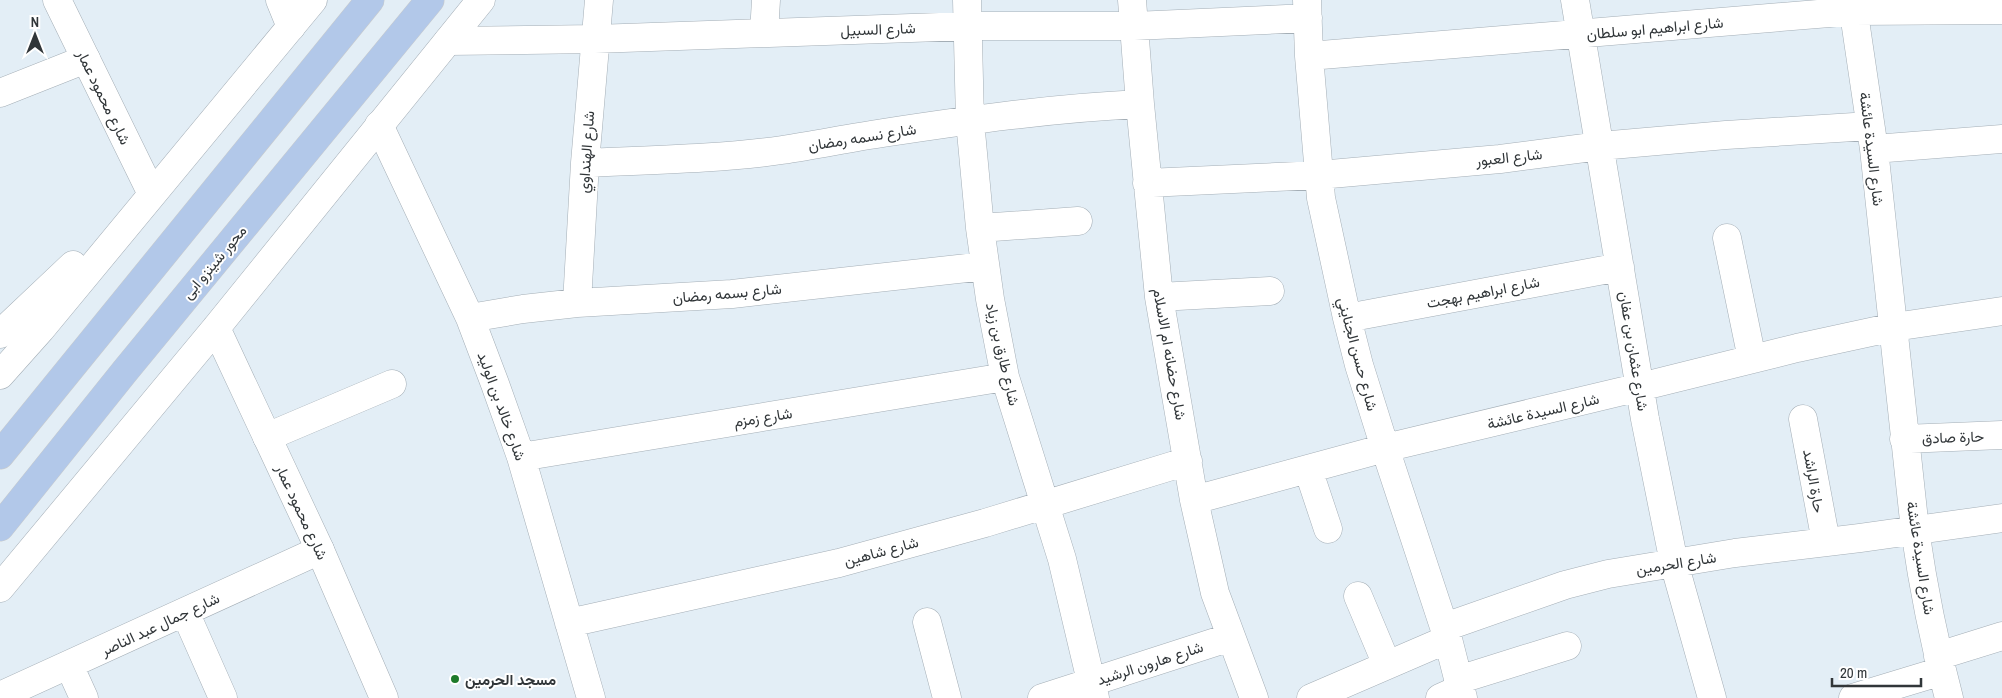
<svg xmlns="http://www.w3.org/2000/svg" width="2002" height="698" font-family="'Archivo Narrow',Vazirmatn,sans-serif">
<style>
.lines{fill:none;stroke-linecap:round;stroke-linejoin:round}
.minor-casing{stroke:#a4aeb6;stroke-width:29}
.tertiary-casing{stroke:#a4aeb6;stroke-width:29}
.primary-casing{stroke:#c9cbcc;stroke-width:29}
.minor{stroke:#fff;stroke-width:28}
.tertiary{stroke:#fff;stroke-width:28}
.primary{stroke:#b2c8e9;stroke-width:28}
.poi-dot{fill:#1d7a2a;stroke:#fff;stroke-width:2}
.labels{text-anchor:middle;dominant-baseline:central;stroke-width:4;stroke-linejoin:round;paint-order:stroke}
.street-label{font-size:15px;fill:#313639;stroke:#fff}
.poi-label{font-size:15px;font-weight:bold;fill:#313639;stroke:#fff;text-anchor:start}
</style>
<rect width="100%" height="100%" fill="#e3eef6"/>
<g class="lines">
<defs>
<path id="minor" d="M280 0 291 27
M967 0 970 121 980 228 990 299 1005 377 1062 559 1095 698
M1132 0 1140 104 1159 297 1194 500 1215 593 1254 698
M1307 0 1309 56 1321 198 1347 318 1359 365 1385 448 1448 639 1463 698
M1575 0 1645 419 1674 563 1712 698
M1852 0 1874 149 1915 530C1923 586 1934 642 1949 698
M764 33 766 0
M448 41 595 39 968 26H1134L1308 18
M1309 56 1854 11 2002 10
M0 93 86 59
M379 125 470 318 495 384 521 457 591 698
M1874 149 2002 139
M585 163C649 160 718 159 782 150 816 145 849 138 883 133 968 120 1054 108 1140 104
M1147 183 1319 175 1500 159 1600 146 1726 135 1870 126
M980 228 1078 221
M1727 238 1752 359
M1159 297 1270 291
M577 303 585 163 599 0
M470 318 523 309 577 303 732 294 985 266
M1347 318 1620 267
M0 334 73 265
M1803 419 1826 542
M267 437 392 384
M1904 439 2002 435
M521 457 1005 377
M1308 469 1328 529
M1194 500 1385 448 1640 387 1797 348 1894 327 2002 311
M1358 596 1387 665
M185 612 223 698
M927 622 947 698
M569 623 839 563 985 523 1188 461
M1445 627 1565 585 1608 574 1735 553 1860 538 2002 518
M1938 656 2002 636
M69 665 84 698
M1458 680 1567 646
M0 696 320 550
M1042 698 1231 637
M1311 698 1448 639
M1440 698 1460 689
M1853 698 1942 671"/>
<path id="tertiary" d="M57 0 152 194
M216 328 320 550 384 698
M0 375 41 329 313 0
M0 588 216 328 481 0"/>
<path id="primary" d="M0 455 370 0
M0 527 125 371 430 0"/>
</defs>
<use href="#minor" class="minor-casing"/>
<use href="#tertiary" class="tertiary-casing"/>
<use href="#primary" class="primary-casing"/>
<use href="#minor" class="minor"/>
<use href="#tertiary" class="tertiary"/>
<use href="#primary" class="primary"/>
</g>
<circle class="poi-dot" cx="455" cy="679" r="5"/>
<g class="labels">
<g class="street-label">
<text transform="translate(1655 28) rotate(-5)">شارع ابراهيم ابو سلطان</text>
<text transform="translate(878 29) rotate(-2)">شارع السبيل</text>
<text transform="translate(104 97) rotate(64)">شارع محمود عمار</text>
<text transform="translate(862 137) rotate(-9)">شارع نسمه رمضان</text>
<text transform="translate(1872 149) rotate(83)">شارع السيدة عائشة</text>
<text transform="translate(586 152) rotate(-86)">شارع الهنداوي</text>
<text transform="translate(1509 157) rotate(-6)">شارع العبور</text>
<text transform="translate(214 262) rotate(-50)">محور شينزو ابى</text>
<text transform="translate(1483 292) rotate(-11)">شارع ابراهيم بهجت</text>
<text transform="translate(727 293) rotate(-5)">شارع بسمه رمضان</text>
<text transform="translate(1634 351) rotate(81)">شارع عثمان بن عفان</text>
<text transform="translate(1003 354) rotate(77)">شارع طارق بن زياد</text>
<text transform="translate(1170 354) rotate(80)">شارع حضانه ام الاسلام</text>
<text transform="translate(1358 354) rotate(75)">شارع حسن الجنايني</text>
<text transform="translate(502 406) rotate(70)">شارع خالد بن الوليد</text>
<text transform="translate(1543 411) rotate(-13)">شارع السيدة عائشة</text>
<text transform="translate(763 417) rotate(-9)">شارع زمزم</text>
<text transform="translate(1953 437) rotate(-2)">حارة صادق</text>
<text transform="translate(1814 481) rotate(80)">حارة الراشد</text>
<text transform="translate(302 512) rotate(65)">شارع محمود عمار</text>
<text transform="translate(881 551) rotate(-15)">شارع شاهين</text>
<text transform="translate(1921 558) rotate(81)">شارع السيدة عائشة</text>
<text transform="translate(1676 563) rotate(-9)">شارع الحرمين</text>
<text transform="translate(160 624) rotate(-25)">شارع جمال عبد الناصر</text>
<text transform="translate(1150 663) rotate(-18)">شارع هارون الرشيد</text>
</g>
<g class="poi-label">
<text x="465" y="679">مسجد الحرمين</text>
</g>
</g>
<g transform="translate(35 35)" stroke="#ffffff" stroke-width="4" paint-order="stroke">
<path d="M0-4L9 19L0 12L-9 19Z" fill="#313639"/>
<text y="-8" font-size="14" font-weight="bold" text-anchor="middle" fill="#313639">N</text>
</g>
<path d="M1832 678v8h89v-8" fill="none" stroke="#313639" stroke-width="2.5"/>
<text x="1840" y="678" font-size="15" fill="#313639" stroke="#ffffff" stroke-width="4" paint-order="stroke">20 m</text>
</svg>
